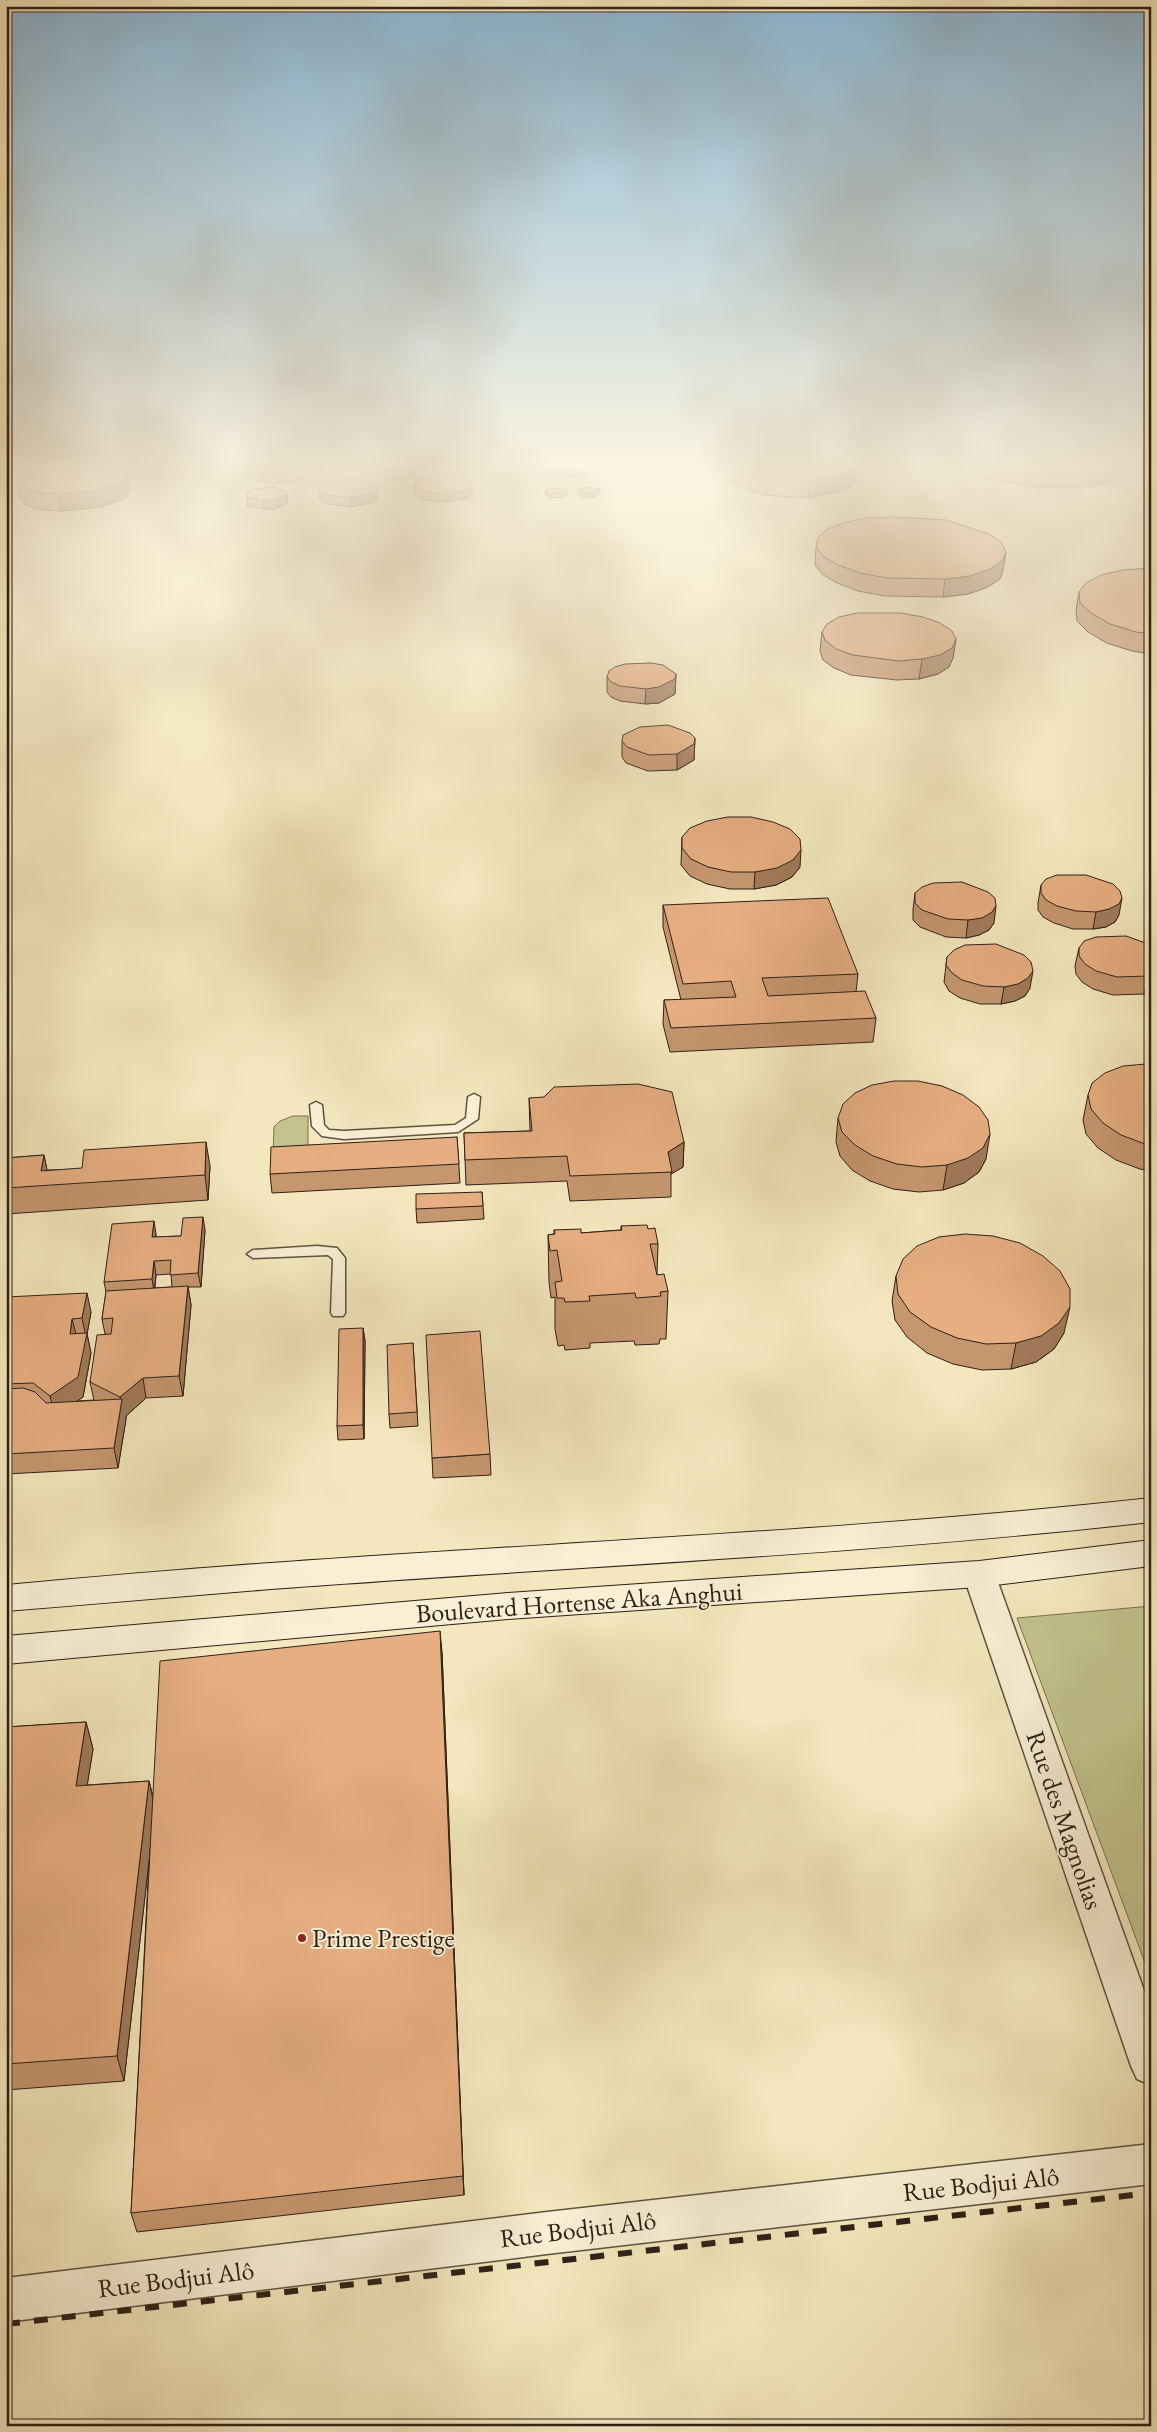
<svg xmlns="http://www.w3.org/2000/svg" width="1157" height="2432" font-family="'EB Garamond',serif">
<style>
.green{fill:#c2c38d;stroke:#787252}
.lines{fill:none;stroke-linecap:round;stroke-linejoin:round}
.service-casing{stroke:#5f5241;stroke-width:3}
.minor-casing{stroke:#5f5241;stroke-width:3}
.secondary-casing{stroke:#2d2018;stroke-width:2}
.service{fill:#f8efd4;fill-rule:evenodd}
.minor{fill:#f8efd4;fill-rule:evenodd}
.secondary{fill:#f8efd4;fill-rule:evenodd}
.rail{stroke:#2d2018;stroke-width:6;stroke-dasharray:14 14;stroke-linecap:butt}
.wall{fill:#c6966f;stroke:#2d2018;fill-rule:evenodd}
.shaded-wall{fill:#a17a5a;stroke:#2d2018}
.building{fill:#e6ae81;stroke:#2d2018}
.poi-dot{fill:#8f2418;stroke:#f8efd4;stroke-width:2}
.labels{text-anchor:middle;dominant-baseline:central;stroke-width:4;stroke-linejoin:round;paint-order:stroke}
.near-street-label{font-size:26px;fill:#2d2018;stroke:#f8efd4}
.near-poi-label{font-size:26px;fill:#2d2018;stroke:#f8efd4;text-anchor:start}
</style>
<rect width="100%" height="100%" fill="#f4e7bd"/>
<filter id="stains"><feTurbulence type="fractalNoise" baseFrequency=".004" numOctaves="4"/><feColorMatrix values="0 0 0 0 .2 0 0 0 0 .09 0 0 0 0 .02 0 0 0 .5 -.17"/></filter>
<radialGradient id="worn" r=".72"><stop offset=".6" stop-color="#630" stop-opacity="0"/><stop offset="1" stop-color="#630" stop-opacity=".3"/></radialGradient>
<path class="green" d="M293 1116H308V1154L273 1156 274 1127 280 1121Z
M1151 1606V1979L1017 1618Z"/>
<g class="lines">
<defs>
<path id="service" d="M474 1094 480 1097 478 1119 458 1132 344 1139 322 1136 312 1126 310 1105 316 1102 322 1105 324 1125 329 1130 344 1131 455 1125 466 1118 468 1097Z
M317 1246 337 1248 345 1258V1313L343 1316H333L331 1313 333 1259 328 1255 253 1258 247 1254 253 1250Z"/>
<path id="minor" d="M979 1562 990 1566 995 1574 1151 2010V2085L1137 2079 1131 2066 963 1574 968 1566Z
M1151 2144V2184L547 2254 6 2322V2278L547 2212Z"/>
<path id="secondary" d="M1151 1498V1522C858 1555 564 1567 271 1589 182 1596 94 1604 6 1611V1585C94 1577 183 1569 271 1563 564 1542 858 1530 1151 1498Z
M1151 1540V1566L979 1587 508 1619 6 1664V1636L508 1593 979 1561Z"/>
</defs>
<use href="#service" class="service-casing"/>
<use href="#minor" class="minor-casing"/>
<use href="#secondary" class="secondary-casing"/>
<use href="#service" class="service"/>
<use href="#minor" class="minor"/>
<use href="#secondary" class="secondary"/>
<path class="rail" d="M6 2324 1151 2193"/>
</g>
<path class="wall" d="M364 465H420L421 471 409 478 395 479 372 477 364 471Z
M532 465H598V469L593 473 568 477 549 476 538 474 532 470Z
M726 465H857L854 484 845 490 808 498 763 495 731 484 726 477Z
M962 465H1128L1126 475 1114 481 1094 486 1040 488 988 479 970 471Z
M247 467 305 475 300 479 278 483 255 481 248 475Z
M17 481 130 491 126 498 101 507 61 511 37 509 24 504 20 497Z
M414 485 473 494 469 498 447 502 423 500 414 494Z
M318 489 378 498 374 502 351 507 327 504 319 498Z
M599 489V494L593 498 582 497 578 494V490Z
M546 490H567V494L565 497 550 498 546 495Z
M247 497 288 503 274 509H264L247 506Z
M816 547 1006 552 1003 570 1000 579 988 587 968 594 943 597 885 596 858 591 837 583 822 574 815 565Z
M1151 568V654L1132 651 1107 643 1088 632 1077 621 1076 611 1079 592Z
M822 632 956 639 953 658 949 667 938 674 919 679 897 680 851 675 834 668 823 660 820 651Z
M676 674 675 694 659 703 645 704 620 701 611 697 607 692V677Z
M695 738 694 760 677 770 648 771 626 763 622 757V741Z
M682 837 800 867 792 877 776 885 754 889H730L707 884 690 876 681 865Z
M1041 885 1119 915 1115 922 1106 927 1093 929H1073L1054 923 1043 917 1038 910V903Z
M915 893 994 923 989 930 979 935 966 938 946 937 920 927 913 920V910Z
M663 905 858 974 856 992 876 1018 873 1042 670 1052 663 1024 664 1000H681L663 927Z
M1151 945V991L1144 994 1113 995 1093 989 1082 982 1076 974 1075 966 1079 948Z
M947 957 1030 988 1025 996 1015 1001 1001 1004H980L960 998 949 991 944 982Z
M1151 1064V1171L1140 1169 1116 1160 1098 1148 1086 1134 1083 1120 1088 1095Z
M529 1098 684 1142 683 1167 671 1174V1197L570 1201 567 1181 466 1185 464 1133 530 1131Z
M838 1118 986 1159 979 1172 964 1183 943 1190 919 1192 893 1189 870 1181 852 1170 840 1156 836 1142Z
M457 1137 460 1183 272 1193 270 1174Z
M44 1155 47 1170 210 1166 208 1200 6 1214V1158Z
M482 1192 484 1219 417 1223 416 1209Z
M621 1226 648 1229 658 1244 657 1275 668 1291 666 1339H660L659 1344 635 1345 634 1341 590 1343V1348L565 1350 564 1345 558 1346 555 1329V1297L551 1298 549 1282 548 1235 554 1234V1230L581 1233 621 1230Z
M205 1230 201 1287H188L191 1305 183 1396 146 1398 126 1416V1419L118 1468 6 1474V1297L91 1312 87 1334 91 1353 83 1397 77 1401 94 1400 90 1382 105 1334 102 1319 106 1292 104 1282 156 1234V1237L181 1236ZM171 1274 172 1287 155 1288 156 1275Z
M896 1276 1064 1333 1054 1349 1036 1362 1011 1369 982 1370 953 1364 927 1353 907 1337 895 1320 892 1301Z
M363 1328 365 1341 364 1439 338 1440 337 1426Z
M413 1343 418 1426 390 1428 389 1414Z
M490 1454 491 1475 433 1478 432 1458Z
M442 1652 464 2195 137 2232 131 2213 149 1861 124 2081 6 2090V1727L86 1722 93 1749 87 1785 149 1781 153 1796Z"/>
<path class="shaded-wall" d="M6 465H24L20 466 6 467Z
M417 465H420L421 471 409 478 395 479V471Z
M568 465H598V469L593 473 568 477Z
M857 465 854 484 845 490 808 498 810 481Z
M1117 465H1128L1126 475 1114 481 1094 486 1097 470Z
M304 467 305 475 300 479 278 483 277 475Z
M128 474 130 491 126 498 101 507 61 511 58 494Z
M472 485 473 494 469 498 447 502 446 494Z
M378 489V498L374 502 351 507 350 498Z
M599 489V494L593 498V493Z
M287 495 288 503 274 509H264L263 500Z
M1006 552 1003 570 1000 579 988 587 968 594 943 597 945 579Z
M956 639 953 658 949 667 938 674 919 679 922 659Z
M676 674 675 694 659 703 645 704 646 689Z
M695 738 694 760 677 770V754Z
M801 850 800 867 792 877 776 885 754 889 755 872Z
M1122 898 1119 915 1115 922 1106 927 1093 929 1096 912Z
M996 906 994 923 989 930 979 935 966 938 968 920Z
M1033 971 1030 988 1025 996 1015 1001 1001 1004 1004 987Z
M1151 975V991L1144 994 1148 976Z
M990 1134 986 1159 979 1172 964 1183 943 1190 947 1165Z
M206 1142 210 1166 208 1200 205 1175Z
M684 1142 683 1167 671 1174 668 1152Z
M44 1155 49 1180 41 1171Z
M203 1217 205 1230 201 1287 198 1273Z
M154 1221 156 1234 154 1251 152 1237Z
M154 1261 156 1275 154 1292 152 1279Z
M188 1286 191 1305 183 1396 179 1376Z
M87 1293 91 1312 87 1334 91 1353 83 1397 55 1416 50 1396 86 1337 82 1318Z
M1070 1307 1064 1333 1054 1349 1036 1362 1011 1369 1016 1343Z
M72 1319 77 1338 70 1334Z
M363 1328 365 1341 364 1439 363 1425Z
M143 1378 146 1398 126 1416V1419L118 1468 114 1448 121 1404 120 1397Z
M440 1631 442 1652 464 2195 463 2176Z
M86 1722 93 1749 83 1812 76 1786Z
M149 1781 155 1808 124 2081 117 2056Z"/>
<path class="building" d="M49 465H114L124 469 128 474 123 481 99 490 58 494 34 492 21 487 17 481 21 474Z
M251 465H304V467L299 470 277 475 254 473 247 467Z
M366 465H417L408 469 395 471 371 469Z
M729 465H856V468L846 474 810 481 764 478 732 468Z
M1002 465H1117L1097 470 1042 471Z
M443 475 456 476 471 481 472 485 468 489 446 494 422 491 414 485 416 481 425 478Z
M349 479 362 480 377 485 378 489 373 493 350 498 326 495 318 489 322 485 331 482Z
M274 487 286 491 287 495 273 500H263L247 497V492L253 489Z
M586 487 599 489 593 493H582L578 490Z
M554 488 567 490 565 493 550 494 546 490Z
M892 517 946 520 989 534 1001 542 1006 552 1002 561 990 569 970 576 945 579 887 578 860 573 838 565 823 556 816 547 818 538 827 529 844 523 866 518Z
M1150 568H1151V634L1136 632 1110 624 1091 613 1080 603 1079 592 1086 583 1101 575 1123 570Z
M857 613H901L923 617 940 623 952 631 956 639 952 648 940 655 922 659 899 661 853 655 836 649 825 640 822 632 827 624 839 617Z
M651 663 663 665 676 674 675 679 659 687 646 689 620 686 611 682 607 677 609 671 615 667 625 664Z
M668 725 690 733 695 738 694 744 677 754 649 755 627 747 622 741 623 735 640 727Z
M728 817H751L773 822 790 829 800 839 801 850 793 860 777 868 755 872H731L708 867 691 859 682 848V837L690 828 707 821Z
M1057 875H1086L1113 884 1120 891 1122 898 1119 904 1109 909 1096 912 1076 911 1057 906 1046 900 1041 893V885L1046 879Z
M962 882 988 892 995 898 996 906 992 912 982 918 968 920 948 919 922 910 915 903V893L922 887 933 883Z
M828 898 858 974 762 978 768 996 865 991 876 1018 671 1028 664 1000 736 997 731 981 683 984 663 905Z
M1126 936 1151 945V975L1148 976 1117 977 1096 971 1085 964 1079 956V948L1084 941 1096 937Z
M996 944 1024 955 1031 962 1033 971 1028 978 1018 984 1004 987 983 986 962 980 952 973 946 965 947 957 954 950 965 945Z
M1146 1064H1151V1145L1145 1144 1121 1135 1103 1123 1091 1109 1088 1095 1092 1083 1105 1073 1123 1066Z
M894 1081H918L942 1086 963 1095 979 1107 988 1120 990 1134 983 1148 968 1158 947 1165 922 1167 897 1164 873 1156 855 1145 842 1132 838 1118 843 1104 855 1093 872 1085Z
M638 1084 672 1092 684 1142 668 1152 672 1172 570 1176 567 1156 465 1160 464 1133 532 1131 529 1098 544 1097 554 1087Z
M457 1137 459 1164 270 1174 271 1147Z
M206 1142 205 1175 6 1188V1158L44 1155 41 1171 82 1168 84 1150Z
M482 1192 483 1206 416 1209V1194Z
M203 1217 198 1273 170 1275 171 1260 154 1261 152 1279 104 1282 112 1224 154 1221 152 1237 181 1236 183 1218Z
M647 1225 648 1229 655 1228 658 1244H650L657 1275 664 1274 668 1291 660 1292 661 1296 636 1298 635 1293 589 1296 590 1301 565 1302 564 1298H557L555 1282 562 1281 557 1250 550 1251 548 1235 555 1234 554 1230 581 1229V1233L622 1230 621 1226Z
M965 1234 993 1236 1020 1243 1043 1256 1060 1271 1070 1289V1307L1059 1323 1041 1336 1016 1343 986 1344 957 1338 931 1327 910 1312 898 1294 896 1276 903 1259 917 1246 939 1237Z
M188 1286 179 1376 143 1378 120 1397 90 1382 97 1335 111 1334 113 1318 102 1319 106 1291Z
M87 1293 82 1318 72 1319 70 1334 87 1333 78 1377 50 1396 33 1383 6 1384V1297Z
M363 1328V1425L337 1426 339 1329Z
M480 1331 490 1454 432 1458 426 1335Z
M413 1343 417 1412 389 1414 387 1345Z
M23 1388 35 1392 46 1403 122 1399 114 1448 6 1454V1389Z
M440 1631 463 2176 131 2213 160 1661Z
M86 1722 76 1786 149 1781 117 2056 6 2064V1727Z"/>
<linearGradient id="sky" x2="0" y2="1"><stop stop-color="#8bb8d6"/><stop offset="0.58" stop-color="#faf4e1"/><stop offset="1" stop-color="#faf4e1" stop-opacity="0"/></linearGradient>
<rect width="1157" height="805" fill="url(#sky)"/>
<circle class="poi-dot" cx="302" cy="1938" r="5"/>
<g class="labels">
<g class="near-street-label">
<text transform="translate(579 1602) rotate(-4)">Boulevard Hortense Aka Anghui</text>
<text transform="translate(1065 1820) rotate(71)">Rue des Magnolias</text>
<text transform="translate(981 2184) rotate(-6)">Rue Bodjui Alô</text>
<text transform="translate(578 2229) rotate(-7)">Rue Bodjui Alô</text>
<text transform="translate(176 2279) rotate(-7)">Rue Bodjui Alô</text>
</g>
<g class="near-poi-label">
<text x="312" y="1938">Prime Prestige</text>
</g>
</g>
<rect width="1157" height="2432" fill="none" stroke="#f4e7bd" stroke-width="25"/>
<rect x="8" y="8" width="1142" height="2417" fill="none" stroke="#2d2018" stroke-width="2.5"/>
<rect x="12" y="12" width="1132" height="2407" fill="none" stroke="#2d2018"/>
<rect width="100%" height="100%" filter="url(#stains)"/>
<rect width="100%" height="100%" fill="url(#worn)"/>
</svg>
